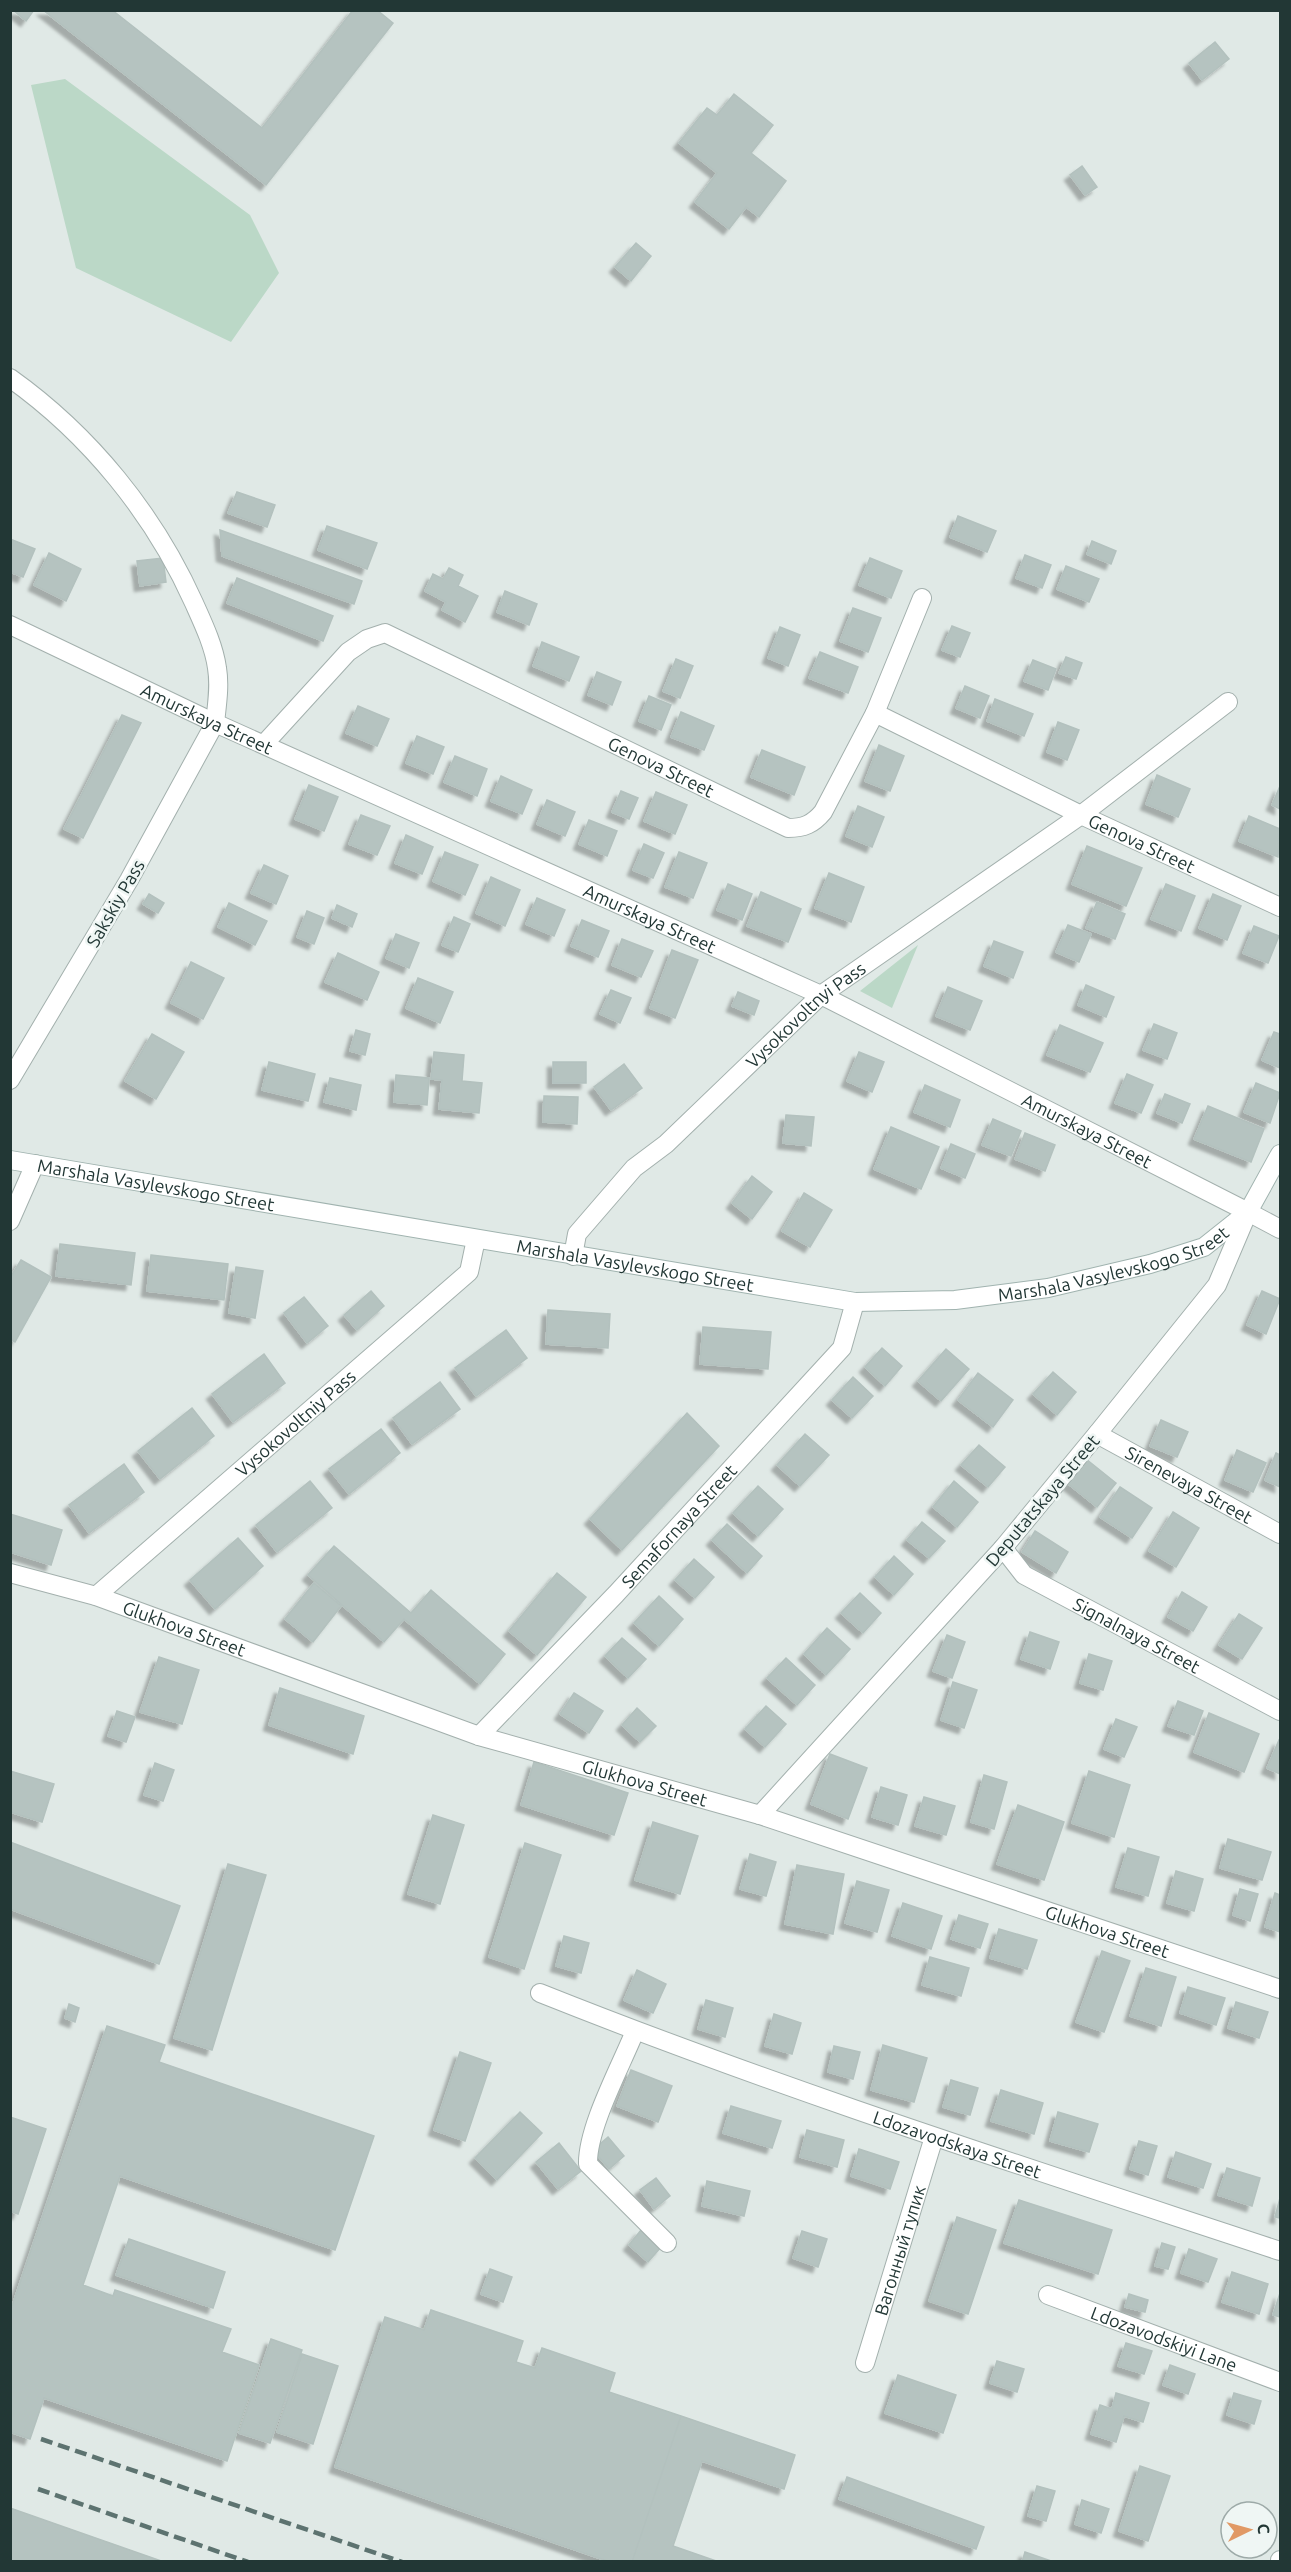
<svg xmlns="http://www.w3.org/2000/svg" width="1291" height="2572" font-family="Ubuntu,sans-serif">
<style>
.green{fill:#bbd8c7}
.building{fill:#b5c3c0;stroke:#b3c1be;stroke-width:1.5;filter:url(#shadow)}
.lines{fill:none;stroke-linecap:round;stroke-linejoin:round}
.minor-casing{stroke:#a3b0ad;stroke-width:20}
.tertiary-casing{stroke:#a3b0ad;stroke-width:20}
.secondary-casing{stroke:#a0b3af;stroke-width:20}
.minor{stroke:#fff;stroke-width:18}
.tertiary{stroke:#fff;stroke-width:18}
.secondary{stroke:#fff;stroke-width:18}
.rail{stroke:#5d7370;stroke-width:4.5;stroke-dasharray:12 6;stroke-linecap:butt}
.labels{text-anchor:middle;dominant-baseline:central;stroke-width:5;stroke-linejoin:round;paint-order:stroke}
.street-label{font-size:18px;fill:#223735;stroke:#eff6f4}
</style>
<defs>
<filter id="shadow"><feDropShadow dx="-5.5" dy="5.5" stdDeviation="1.5" flood-color="#0004"/></filter>
</defs>
<rect width="100%" height="100%" fill="#e0e9e6"/>
<path class="green" d="M65 79 250 215 279 273 231 342 76 268 31 85Z
M918 945 892 1008 860 991Z"/>
<path class="building" d="M13 10H34L26 21Z
M43 10H112L262 128 353 10H377L393 23 266 185Z
M1215 42 1229 59 1202 80 1189 63Z
M734 94 773 125 751 153 786 181 759 217 746 207 729 229 695 202 717 173 679 143 707 108 717 115Z
M1082 166 1097 187 1085 195 1070 175Z
M636 243 651 256 631 281 615 267Z
M237 492 275 505 267 527 228 513Z
M958 516 996 531 987 552 950 537Z
M327 526 377 543 367 569 318 550Z
M220 530 362 581 354 604 222 556Z
M10 539 35 549 23 577 10 572Z
M1092 541 1116 551 1111 564 1087 554Z
M49 553 81 569 66 601 34 585Z
M1025 555 1051 565 1042 588 1016 578Z
M163 558 166 582 140 586 137 561Z
M870 558 902 571 891 598 859 585Z
M1066 566 1099 579 1089 602 1057 589Z
M449 568 463 575 458 586 478 596 465 622 442 610 446 602 425 591 433 574 443 579Z
M237 578 333 616 323 641 227 603Z
M505 591 537 604 529 625 497 612Z
M853 608 881 618 868 652 840 641Z
M952 626 970 633 960 657 942 650Z
M780 627 800 635 788 666 768 658Z
M542 642 579 657 569 681 533 666Z
M820 652 858 667 848 693 809 678Z
M1066 657 1082 663 1076 679 1059 673Z
M676 659 693 666 680 698 663 691Z
M1033 660 1056 669 1048 690 1024 681Z
M597 672 621 682 612 705 588 695Z
M965 686 989 696 980 718 956 708Z
M649 696 671 705 661 730 639 721Z
M995 699 1033 714 1024 736 987 721Z
M358 706 389 719 377 746 346 733Z
M681 712 714 726 704 750 671 737Z
M122 715 141 723 83 838 64 829Z
M1058 722 1079 730 1067 760 1047 752Z
M417 736 444 747 433 774 406 763Z
M879 745 904 756 890 791 865 781Z
M762 750 805 767 794 795 751 777Z
M455 756 487 769 477 796 444 782Z
M1157 775 1190 789 1178 817 1146 804Z
M501 776 532 790 522 814 491 801Z
M309 785 338 797 324 831 295 819Z
M1280 786V809L1272 805Z
M621 791 638 798 629 819 612 812Z
M656 792 687 805 675 834 644 821Z
M547 800 575 812 565 836 537 824Z
M858 806 884 817 872 847 846 836Z
M361 815 390 826 377 855 349 844Z
M1249 816 1280 829 1278 857 1239 841Z
M589 820 617 831 607 856 579 844Z
M406 835 433 847 422 874 395 863Z
M644 844 664 853 653 878 633 870Z
M1087 846 1142 868 1126 906 1072 884Z
M445 852 478 865 465 895 433 881Z
M679 852 707 863 693 898 665 887Z
M264 865 288 876 276 904 251 893Z
M829 873 864 887 851 922 815 908Z
M491 877 520 890 505 926 476 913Z
M728 884 752 894 742 920 717 910Z
M1166 884 1195 896 1181 931 1151 919Z
M761 892 801 909 788 942 747 926Z
M149 894 164 903 158 913 143 904Z
M1213 894 1241 906 1227 940 1199 928Z
M537 898 565 910 554 936 526 924Z
M1097 902 1125 914 1115 939 1086 928Z
M229 903 267 921 255 945 218 927Z
M337 905 357 914 352 927 332 918Z
M307 911 324 918 314 944 297 937Z
M454 917 470 924 458 952 442 945Z
M582 920 609 931 598 957 571 946Z
M1068 925 1091 934 1079 962 1056 952Z
M1254 926 1279 936 1268 963 1243 953Z
M396 934 419 943 409 968 386 958Z
M622 939 653 951 641 977 612 965Z
M994 941 1023 952 1013 978 984 966Z
M672 950 698 960 675 1018 650 1008Z
M338 953 379 972 367 1000 325 982Z
M191 962 224 978 203 1019 171 1003Z
M418 978 453 992 440 1023 406 1008Z
M1086 985 1114 997 1106 1017 1078 1005Z
M948 987 982 1001 970 1030 936 1016Z
M611 990 631 998 620 1023 600 1014Z
M738 992 759 1001 754 1015 732 1006Z
M1154 1024 1177 1033 1167 1059 1143 1050Z
M1060 1025 1103 1043 1090 1072 1047 1055Z
M356 1030 370 1034 365 1055 350 1051Z
M1274 1032 1280 1034V1068L1262 1060Z
M152 1034 184 1052 156 1099 125 1081Z
M434 1052 464 1055 462 1081 482 1083 479 1113 439 1109 442 1080 431 1079Z
M859 1052 884 1062 872 1092 847 1081Z
M269 1062 315 1074 308 1101 262 1090Z
M553 1062H586V1083H553Z
M624 1064 642 1088 611 1110 594 1087Z
M1127 1074 1153 1085 1141 1113 1115 1103Z
M396 1075 429 1078 427 1105 394 1102Z
M330 1078 361 1085 356 1110 324 1102Z
M1256 1083 1280 1093 1270 1123 1244 1112Z
M925 1085 960 1100 950 1127 914 1112Z
M1165 1094 1190 1104 1182 1123 1157 1113Z
M544 1096 578 1097 577 1124 543 1122Z
M1208 1106 1264 1129 1251 1162 1194 1139Z
M786 1115 814 1117 811 1146 783 1143Z
M993 1119 1021 1131 1011 1156 982 1145Z
M891 1127 939 1147 921 1189 874 1169Z
M1025 1133 1055 1145 1045 1171 1015 1159Z
M951 1144 975 1154 965 1178 941 1168Z
M752 1176 772 1192 752 1219 732 1203Z
M804 1193 832 1210 810 1247 782 1231Z
M60 1244 135 1253 131 1285 56 1276Z
M151 1255 228 1264 224 1300 147 1291Z
M21 1260 51 1277 15 1342 10 1339V1278Z
M236 1267 263 1271 255 1318 229 1313Z
M371 1291 384 1306 357 1330 344 1315Z
M1262 1291 1280 1299 1266 1334 1247 1325Z
M304 1297 328 1326 307 1343 284 1313Z
M548 1310 610 1314 608 1348 546 1344Z
M703 1327 771 1332 768 1369 700 1364Z
M506 1330 527 1358 476 1396 455 1368Z
M882 1348 902 1366 885 1386 865 1367Z
M946 1349 969 1369 941 1401 918 1381Z
M264 1354 285 1383 233 1422 212 1394Z
M1053 1372 1076 1392 1057 1415 1033 1394Z
M978 1373 1013 1400 993 1427 958 1400Z
M853 1377 873 1396 852 1418 832 1400Z
M440 1382 460 1409 412 1444 393 1418Z
M192 1408 214 1436 160 1479 138 1451Z
M687 1413 719 1446 622 1550 590 1519Z
M1161 1420 1188 1432 1177 1457 1150 1446Z
M381 1429 400 1453 349 1494 329 1469Z
M805 1434 829 1455 800 1486 777 1465Z
M979 1445 1005 1467 988 1487 961 1465Z
M1237 1450 1266 1463 1253 1492 1225 1480Z
M1276 1453 1280 1455V1487L1265 1480Z
M1086 1459 1116 1483 1097 1507 1067 1483Z
M124 1464 144 1492 89 1533 69 1505Z
M310 1481 332 1508 277 1552 256 1525Z
M954 1481 978 1502 957 1527 933 1507Z
M758 1486 783 1509 758 1536 733 1513Z
M1120 1487 1152 1508 1132 1538 1100 1517Z
M1173 1512 1199 1528 1176 1567 1149 1551Z
M10 1514 62 1530 51 1565 10 1552Z
M922 1522 945 1541 929 1558 907 1540Z
M727 1524 762 1556 747 1573 712 1540Z
M1035 1531 1068 1552 1056 1573 1022 1552Z
M238 1538 263 1566 215 1609 190 1580Z
M334 1546 411 1613 431 1590 505 1654 480 1684 404 1619 384 1642 308 1575Z
M894 1556 913 1574 894 1595 875 1577Z
M694 1559 714 1577 695 1598 675 1580Z
M557 1573 586 1597 537 1655 509 1631Z
M314 1583 341 1606 313 1642 285 1619Z
M1182 1592 1207 1607 1193 1631 1168 1617Z
M860 1593 881 1613 863 1633 841 1613Z
M659 1596 683 1619 659 1646 634 1623Z
M1239 1614 1262 1628 1242 1659 1219 1645Z
M827 1628 850 1649 826 1675 804 1654Z
M1030 1632 1059 1642 1050 1669 1021 1659Z
M947 1635 965 1642 952 1678 933 1671Z
M622 1638 646 1659 628 1678 605 1656Z
M1089 1654 1112 1661 1103 1690 1080 1683Z
M159 1657 199 1670 182 1724 140 1712Z
M786 1658 815 1685 797 1705 767 1678Z
M953 1682 977 1690 964 1728 941 1720Z
M280 1688 364 1716 353 1754 269 1725Z
M574 1693 603 1711 589 1733 560 1714Z
M1178 1701 1203 1711 1194 1735 1168 1726Z
M766 1706 786 1724 765 1747 745 1729Z
M637 1708 656 1726 640 1742 622 1725Z
M117 1711 135 1717 126 1742 108 1736Z
M1209 1713 1259 1734 1244 1772 1194 1752Z
M1116 1719 1137 1727 1124 1757 1104 1749Z
M1279 1740 1280 1741V1774L1267 1768Z
M830 1754 867 1768 848 1819 811 1804Z
M534 1762 628 1793 614 1835 521 1805Z
M155 1763 174 1770 163 1801 144 1795Z
M10 1771 54 1784 42 1822 10 1812Z
M1089 1771 1130 1785 1114 1837 1072 1823Z
M984 1775 1007 1782 994 1829 971 1822Z
M881 1787 907 1795 898 1825 872 1817Z
M924 1797 955 1806 946 1835 915 1826Z
M1018 1805 1064 1822 1044 1880 997 1864Z
M433 1815 464 1825 440 1904 408 1894Z
M653 1822 698 1836 680 1894 635 1880Z
M1228 1839 1271 1852 1262 1880 1220 1868Z
M10 1842 180 1906 159 1964 10 1909Z
M525 1843 561 1855 524 1969 489 1957Z
M1128 1848 1159 1857 1148 1896 1116 1887Z
M750 1854 776 1862 766 1896 740 1889Z
M228 1864 266 1875 212 2050 174 2038Z
M797 1865 844 1874 833 1934 785 1924Z
M1176 1871 1203 1879 1194 1911 1167 1903Z
M857 1881 889 1890 877 1932 845 1923Z
M1240 1889 1258 1894 1250 1921 1233 1915Z
M1275 1893 1280 1895V1932L1265 1927Z
M903 1903 942 1916 931 1949 892 1936Z
M959 1915 988 1924 980 1948 951 1939Z
M999 1929 1037 1940 1027 1969 990 1958Z
M564 1936 589 1943 581 1973 556 1966Z
M1102 1951 1130 1961 1104 2032 1076 2022Z
M930 1957 969 1968 961 1996 922 1985Z
M1146 1968 1176 1977 1161 2026 1130 2016Z
M637 1970 666 1984 653 2013 624 2000Z
M1188 1987 1225 1998 1216 2025 1180 2013Z
M706 2000 733 2008 725 2037 698 2029Z
M1236 2002 1268 2012 1259 2038 1228 2028Z
M69 2004 79 2008 75 2022 65 2018Z
M774 2014 801 2023 792 2054 765 2046Z
M107 2026 165 2045 159 2062 374 2136 335 2250 120 2176 83 2285 113 2296 115 2290 231 2329 222 2352 259 2365 227 2461 44 2398 30 2439 10 2432V2312Z
M883 2045 927 2058 914 2102 871 2090Z
M834 2046 860 2052 853 2079 828 2072Z
M460 2052 491 2063 465 2141 434 2130Z
M631 2070 672 2086 658 2122 617 2106Z
M951 2080 978 2088 970 2115 943 2107Z
M1001 2090 1043 2103 1034 2134 991 2121Z
M731 2106 781 2121 772 2148 723 2133Z
M520 2112 542 2133 497 2180 475 2158Z
M1058 2112 1098 2124 1089 2152 1050 2141Z
M10 2117 46 2129 18 2214 10 2211Z
M807 2130 844 2140 837 2167 800 2157Z
M608 2137 624 2156 609 2169 593 2150Z
M1139 2141 1157 2146 1148 2175 1130 2169Z
M559 2143 581 2171 558 2189 536 2162Z
M859 2149 899 2162 890 2189 851 2176Z
M1176 2152 1211 2164 1203 2188 1168 2177Z
M1227 2168 1260 2178 1252 2206 1218 2195Z
M656 2178 670 2196 654 2209 640 2190Z
M707 2181 750 2191 744 2216 702 2206Z
M1280 2198V2218L1275 2217Z
M1019 2200 1112 2230 1098 2274 1004 2243Z
M957 2217 996 2230 968 2314 929 2301Z
M641 2230 661 2247 648 2262 629 2245Z
M802 2231 827 2239 818 2267 793 2258Z
M129 2239 225 2272 213 2308 116 2275Z
M1162 2243 1175 2247 1168 2269 1155 2266Z
M1189 2249 1217 2259 1208 2282 1181 2273Z
M490 2269 512 2277 503 2302 481 2294Z
M1232 2272 1268 2284 1259 2314 1222 2302Z
M1280 2293V2317L1273 2315Z
M1129 2294 1148 2300 1145 2312 1125 2307Z
M431 2310 523 2341 516 2362 535 2368 542 2348 615 2373 609 2392 681 2416 632 2562H610L335 2467 385 2317 424 2330Z
M271 2339 302 2350 270 2443 239 2433Z
M1126 2343 1152 2351 1144 2374 1118 2366Z
M302 2354 338 2366 313 2444 277 2432Z
M997 2361 1024 2369 1017 2392 990 2383Z
M1170 2365 1195 2374 1188 2394 1163 2385Z
M898 2375 956 2395 943 2433 885 2413Z
M1116 2393 1149 2403 1143 2422 1124 2416 1116 2442 1091 2434 1100 2405 1112 2409Z
M1234 2393 1261 2401 1254 2424 1227 2415Z
M681 2416 795 2455 784 2489 702 2461 673 2546 719 2562H632Z
M1140 2466 1170 2476 1148 2541 1119 2531Z
M847 2477 984 2527 976 2549 839 2499Z
M1037 2486 1055 2491 1046 2521 1028 2516Z
M1082 2500 1109 2509 1101 2533 1075 2524Z
M10 2508 164 2562H10Z
M1025 2552 1054 2562H1022Z"/>
<g class="lines">
<defs>
<g id="minor">
<path d="M10 378C90 435 154 514 194 603 203 623 214 646 217 668 220 686 217 704 215 723L129 880 10 1080"/>
<path id="s1" d="M10 625 215 723 821 995 1248 1212 1217 1285 1097 1434 1003 1548 760 1815"/>
<path id="s2" d="M875 713 1081 815 1280 907"/>
<path id="s3" d="M265 743 348 652 367 639 385 633 788 828C804 828 813 824 823 812L875 713 922 598"/>
<path d="M10 1221 35 1164"/>
<path id="s4" d="M573 1256 577 1234 634 1168 666 1144 821 995 1081 815 1228 702"/>
<path id="s5" d="M1097 1434 1280 1534"/>
<path id="s6" d="M1003 1548 1024 1575 1280 1711"/>
<path id="s7" d="M10 1573 96 1596 479 1736 760 1815 1280 1989"/>
<path id="s8" d="M96 1596 469 1272 476 1239"/>
<path id="s9" d="M479 1736 616 1594 842 1348 855 1302"/>
<path id="s10" d="M540 1993C783 2090 1032 2169 1280 2251"/>
<path d="M635 2031C621 2066 587 2128 588 2164L667 2243"/>
<path id="s11" d="M1048 2295 1280 2382"/>
<path id="s12" d="M865 2363 934 2137"/>
<path d="M1280 2562V2560"/>
</g>
<path id="tertiary" d="M1248 1212 1280 1229"/>
<g id="secondary">
<path id="s13" d="M10 1160 855 1302 955 1300 1048 1288 1150 1264 1204 1247 1248 1212 1280 1154"/>
</g>
</defs>
<use href="#minor" class="minor-casing"/>
<use href="#tertiary" class="tertiary-casing"/>
<use href="#secondary" class="secondary-casing"/>
<use href="#minor" class="minor"/>
<use href="#tertiary" class="tertiary"/>
<use href="#secondary" class="secondary"/>
<path class="rail" d="M41 2439 402 2562
M38 2489 248 2562"/>
</g>
<g class="labels">
<g class="street-label">
<text stroke="none"><textPath href="#s1" startOffset="218">Amurskaya Street</textPath></text>
<text stroke="none"><textPath href="#s3" startOffset="472">Genova Street</textPath></text>
<text stroke="none"><textPath href="#s2" startOffset="297">Genova Street</textPath></text>
<text transform="translate(115 903) rotate(-60)">Sakskiy Pass</text>
<text stroke="none"><textPath href="#s1" startOffset="704">Amurskaya Street</textPath></text>
<text stroke="none"><textPath href="#s4" startOffset="340">Vysokovoltnyi Pass</textPath></text>
<text stroke="none"><textPath href="#s1" startOffset="1190">Amurskaya Street</textPath></text>
<text stroke="none"><textPath href="#s13" startOffset="148">Marshala Vasylevskogo Street</textPath></text>
<text stroke="none"><textPath href="#s13" startOffset="1120">Marshala Vasylevskogo Street</textPath></text>
<text stroke="none"><textPath href="#s13" startOffset="634">Marshala Vasylevskogo Street</textPath></text>
<text stroke="none"><textPath href="#s8" startOffset="264">Vysokovoltniy Pass</textPath></text>
<text stroke="none"><textPath href="#s5" startOffset="105">Sirenevaya Street</textPath></text>
<text transform="translate(1042 1500) rotate(-50)">Deputatskaya Street</text>
<text stroke="none"><textPath href="#s9" startOffset="290">Semafornaya Street</textPath></text>
<text stroke="none"><textPath href="#s7" startOffset="183">Glukhova Street</textPath></text>
<text stroke="none"><textPath href="#s6" startOffset="162">Signalnaya Street</textPath></text>
<text stroke="none"><textPath href="#s7" startOffset="669">Glukhova Street</textPath></text>
<text stroke="none"><textPath href="#s7" startOffset="1155">Glukhova Street</textPath></text>
<text stroke="none"><textPath href="#s10" startOffset="444">Ldozavodskaya Street</textPath></text>
<text stroke="none"><textPath href="#s12" startOffset="118">Вагонный тупик</textPath></text>
<text stroke="none"><textPath href="#s11" startOffset="124">Ldozavodskiyi Lane</textPath></text>
</g>
</g>
<rect width="1291" height="2572" fill="none" stroke="#223735" stroke-width="24"/>
<g transform="translate(1249 2530) rotate(85)"><circle r="28" fill="#eff6f4" stroke="#9daaa8" stroke-width="1.5"/>
<path d="M0-4.5L10 22L0 15L-10 22Z" fill="#e19965"/>
<text y="-9" font-size="16" font-weight="bold" text-anchor="middle" fill="#223735">С</text>
</g>
</svg>
